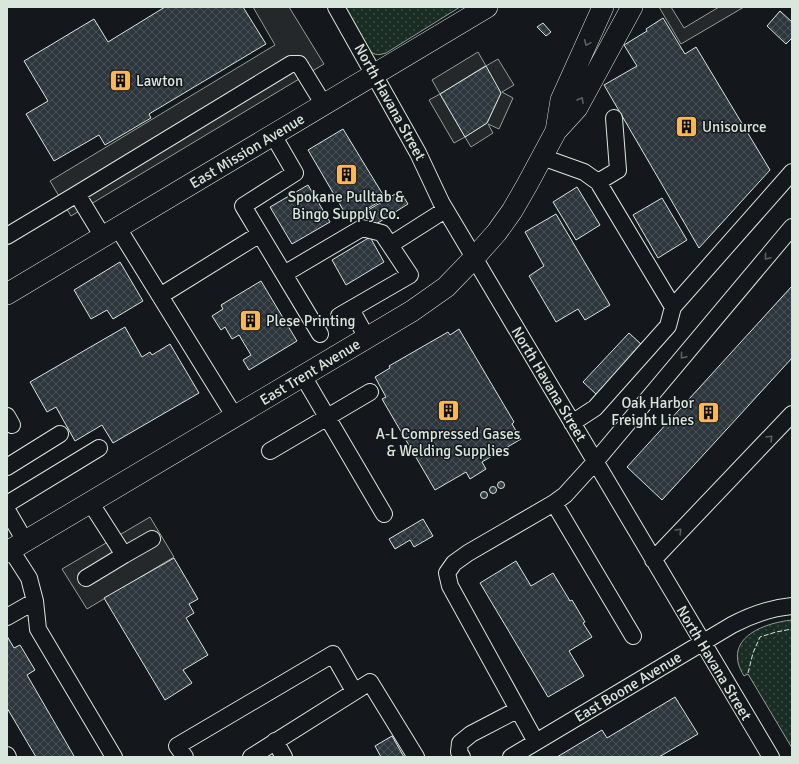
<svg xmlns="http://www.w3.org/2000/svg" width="799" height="764" font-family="Signika,sans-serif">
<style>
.grass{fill:url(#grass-dots);stroke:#939e99}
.parking{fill:#24282b;stroke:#939e99;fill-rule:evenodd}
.building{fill:url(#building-cross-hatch);stroke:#d8e6dc}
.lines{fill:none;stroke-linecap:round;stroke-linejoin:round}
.minor-casing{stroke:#d8e6dc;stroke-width:18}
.major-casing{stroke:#d8e6dc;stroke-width:22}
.minor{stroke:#14181c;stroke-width:16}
.major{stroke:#14181c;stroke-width:21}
.fence{stroke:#d8e6dc;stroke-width:1;stroke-dasharray:5 2;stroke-linecap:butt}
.oneway{stroke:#59605f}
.labels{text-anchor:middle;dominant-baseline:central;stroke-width:3;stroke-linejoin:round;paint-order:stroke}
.poi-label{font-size:15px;fill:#d8e6dc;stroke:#14181c;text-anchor:start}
.street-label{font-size:15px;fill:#d8e6dc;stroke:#14181c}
</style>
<defs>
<pattern id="grass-dots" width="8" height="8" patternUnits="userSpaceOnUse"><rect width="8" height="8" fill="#1a2d24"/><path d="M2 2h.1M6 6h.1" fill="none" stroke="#3b4b43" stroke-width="1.8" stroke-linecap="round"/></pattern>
<pattern id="building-cross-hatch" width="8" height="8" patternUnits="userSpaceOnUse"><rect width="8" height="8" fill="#2c363c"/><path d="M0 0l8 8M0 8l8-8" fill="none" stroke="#4a5358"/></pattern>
</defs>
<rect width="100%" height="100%" fill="#14181c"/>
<path class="grass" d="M343 7H460L386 53C377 56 373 55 367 48Z
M792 620V748L748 674 744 676C721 639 763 623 792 620Z"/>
<path class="parking" d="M253 7H289L324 64 71 216 50 181 275 45Z
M659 7H671L684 28 719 7H744L681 44Z
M478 52 486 66 498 59 514 85 502 92 513 98 499 129 488 124 493 133 471 147 465 137 454 143 429 100 440 94 432 80ZM485 66 501 93 487 123 465 137 440 94Z
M150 517 174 557 87 609 62 569Z"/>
<path class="building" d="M165 7H243L266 44 149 114 151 118 105 145 99 135 54 161 26 114 48 101 24 61 94 19 108 42Z
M780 11 792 22V38L786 44 767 26Z
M663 18 685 54 696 47 770 170 699 248 604 85 637 66 624 45 647 31 646 29Z
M543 23 551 32 546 36 537 27Z
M486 66 501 93 487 123 465 137 440 94Z
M343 129 385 198 349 220 308 150Z
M308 185 330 222 292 244 270 207Z
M577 187 600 225 576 240 553 202Z
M400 191 408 204 373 226 365 212Z
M662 198 687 240 658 258 633 215Z
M556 214 610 305 585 320 578 309 556 322 529 276 544 266 525 232Z
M370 237 384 262 346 285 332 260Z
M120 262 143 301 113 319 107 310 91 319 74 290Z
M261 281 297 341 249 370 243 360 251 355 239 335 232 339 225 327 221 330 212 316 223 309 221 305Z
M792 286V358L662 500 627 467Z
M125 327 142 357 150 352 152 355 170 344 199 393 113 443 102 425 75 441 56 407 47 412 30 382Z
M459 329 514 422 512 424 521 439 482 462 486 469 470 479 466 472 435 490 382 399 386 397 375 377 390 368 389 366 448 332 450 335Z
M629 333 642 345 596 394 583 382Z
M497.5 485a3.5 3.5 0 1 1 7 0a3.5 3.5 0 1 1-7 0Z
M489.5 490a3.5 3.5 0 1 1 7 0a3.5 3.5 0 1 1-7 0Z
M480.5 495a3.5 3.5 0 1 1 7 0a3.5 3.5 0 1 1-7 0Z
M423 519 433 536 414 547 410 540 395 549 389 539Z
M174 558 198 599 189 604 194 613 186 618 208 655 183 670 192 683 165 700 104 598Z
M516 561 531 586 553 573 570 601 572 600 585 622 583 623 592 637 569 651 584 676 548 697 480 583Z
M7 636 14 648 20 645 35 670 27 675 74 756 72 757H36L7 708Z
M675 697 698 734 659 757H557L602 730 607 738Z
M392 736 404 757H381L375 746Z"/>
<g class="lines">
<defs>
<path id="minor" d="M336 7 418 153 441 202 771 757
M614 118 618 170 598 182 673 307
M273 135 295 173 243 206 320 334
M542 157 584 172 598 182
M118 228 235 417
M7 236 77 194
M103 237 77 194 291 64H299L324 105
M390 245 445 210
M284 274 362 228 382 233 410 275 339 316
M160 296 260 234
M351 309 367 338
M303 376 384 514
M7 416 12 425
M572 423 595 408 668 326 673 307 792 172
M270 451 370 392
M7 467 60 434
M554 503 633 636
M7 504 99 448
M7 510 25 541
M11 550 29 578 35 601 38 629 114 757
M124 555 152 539
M653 560 792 414
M86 578 124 555 90 502
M7 617 35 601
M275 741 284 757
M536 742 450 586 447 573 454 563 468 553 554 503 565 495 595 462 792 227
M7 755 8 757
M185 757 177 746 333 654 354 691
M251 757 370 682 416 757
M462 757 459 752 460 743 471 734 517 710
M511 757 732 625C751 615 770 608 792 606"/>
<path id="major" d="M556 131 561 100 603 7
M7 294 487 7
M7 552 412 311 446 287 474 258 497 232 512 211 527 185 556 131 577 108 632 7"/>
</defs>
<use href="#minor" class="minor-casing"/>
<use href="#major" class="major-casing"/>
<use href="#minor" class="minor"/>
<use href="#major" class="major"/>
<path class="fence" d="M748 673 753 653 760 637 776 632 792 629"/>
</g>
<defs><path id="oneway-chevron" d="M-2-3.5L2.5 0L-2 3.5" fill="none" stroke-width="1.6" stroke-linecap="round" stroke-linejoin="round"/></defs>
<g class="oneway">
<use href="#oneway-chevron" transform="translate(587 43) rotate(114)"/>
<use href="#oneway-chevron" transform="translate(581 100) rotate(-61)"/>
<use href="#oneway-chevron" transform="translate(767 257) rotate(130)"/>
<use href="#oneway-chevron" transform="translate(683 356) rotate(130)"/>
<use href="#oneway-chevron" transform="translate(770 438) rotate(-46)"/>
<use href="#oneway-chevron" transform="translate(679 531) rotate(-46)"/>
</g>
<defs>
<symbol id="building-square" viewBox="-11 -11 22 22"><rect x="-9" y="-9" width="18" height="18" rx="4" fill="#ffb74d" stroke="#14181c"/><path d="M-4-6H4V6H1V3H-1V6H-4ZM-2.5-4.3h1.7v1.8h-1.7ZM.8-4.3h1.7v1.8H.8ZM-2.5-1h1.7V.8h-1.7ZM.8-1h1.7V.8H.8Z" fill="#111"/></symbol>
</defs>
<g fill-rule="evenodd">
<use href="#building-square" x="108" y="68" width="25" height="25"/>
<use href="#building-square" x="674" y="114" width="25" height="25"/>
<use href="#building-square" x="334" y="162" width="25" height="25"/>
<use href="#building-square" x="238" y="308" width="25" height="25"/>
<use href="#building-square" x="436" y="398" width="25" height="25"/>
<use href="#building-square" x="696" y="400" width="25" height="25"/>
</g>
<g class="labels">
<g class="poi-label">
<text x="136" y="81">Lawton</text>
<text x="702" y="127">Unisource</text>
<text x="346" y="197" text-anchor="middle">Spokane Pulltab &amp;<tspan x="346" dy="17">Bingo Supply Co.</tspan></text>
<text x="266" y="321">Plese Printing</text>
<text x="694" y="403" text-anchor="end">Oak Harbor<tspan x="694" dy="17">Freight Lines</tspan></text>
<text x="448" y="434" text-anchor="middle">A-L Compressed Gases<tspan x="448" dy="17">&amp; Welding Supplies</tspan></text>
</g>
<g class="street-label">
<text transform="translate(390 102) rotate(61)">North Havana Street</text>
<text transform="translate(247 151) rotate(-31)">East Mission Avenue</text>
<text transform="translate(310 372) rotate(-31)">East Trent Avenue</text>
<text transform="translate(549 384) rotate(59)">North Havana Street</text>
<text transform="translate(714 663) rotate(59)">North Havana Street</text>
<text transform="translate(628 687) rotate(-31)">East Boone Avenue</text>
</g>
</g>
<rect width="799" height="764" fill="none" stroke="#d8e6dc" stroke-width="16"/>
</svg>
